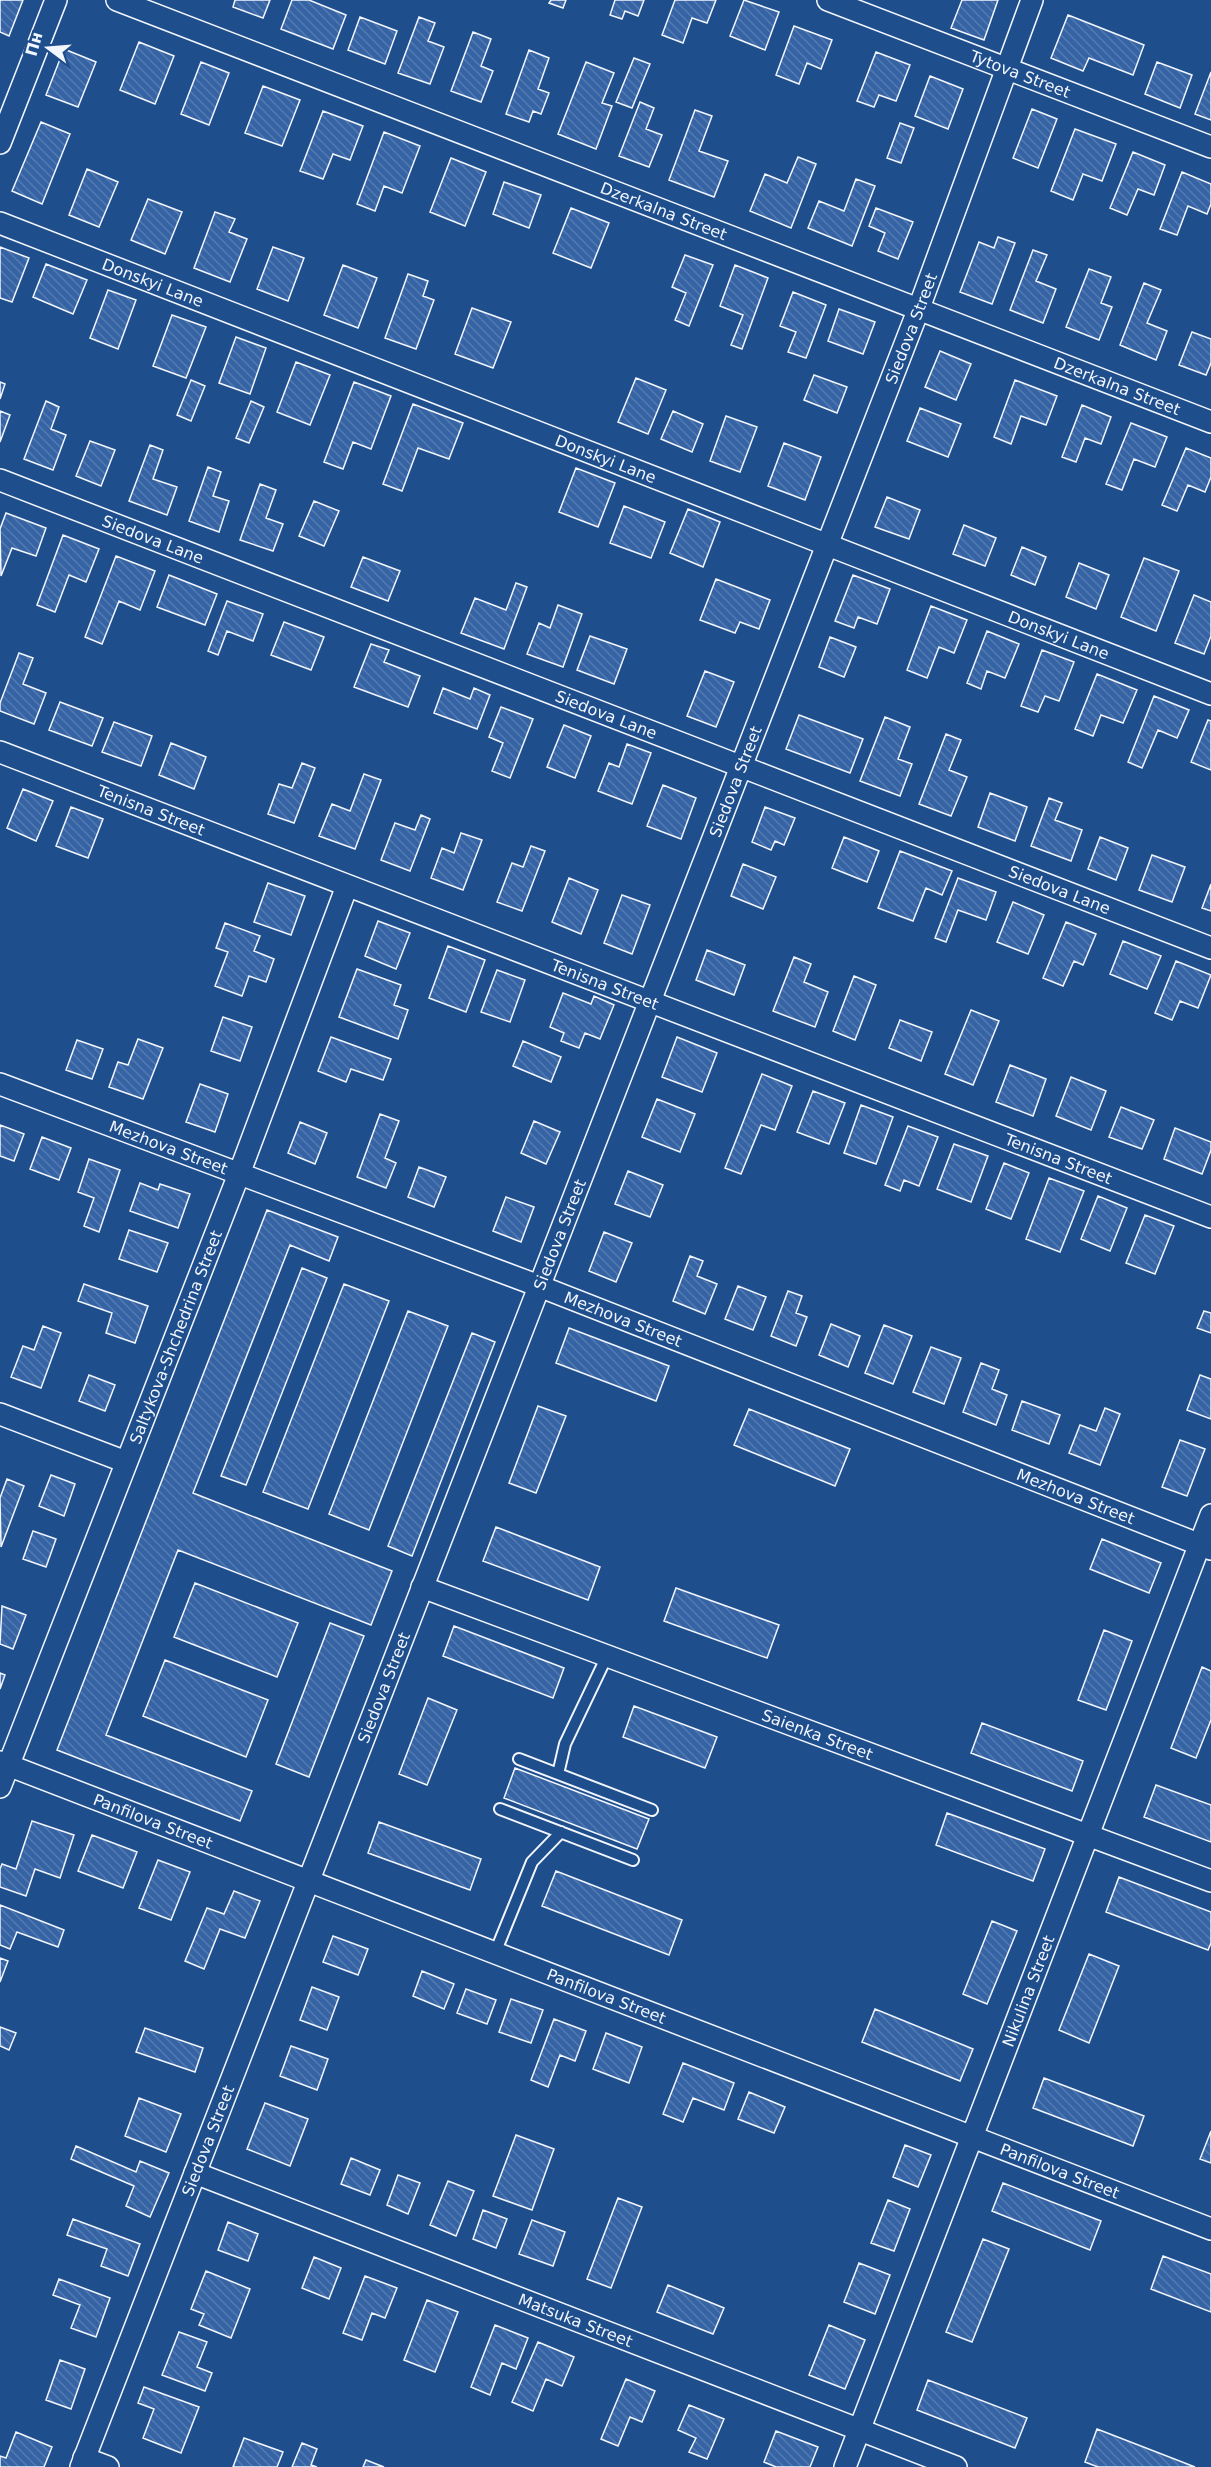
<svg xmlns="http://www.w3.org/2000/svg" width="1211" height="2467" font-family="'DejaVu Sans',sans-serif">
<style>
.building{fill:url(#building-back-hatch);stroke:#f2f6ff;stroke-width:1.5}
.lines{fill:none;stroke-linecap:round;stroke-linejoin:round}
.lane-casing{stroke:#f2f6ff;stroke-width:14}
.street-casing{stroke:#f2f6ff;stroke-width:24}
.lane{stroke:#1f4e8c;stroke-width:10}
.street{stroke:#1f4e8c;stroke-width:21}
.labels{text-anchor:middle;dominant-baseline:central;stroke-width:4.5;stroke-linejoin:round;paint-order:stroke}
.street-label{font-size:16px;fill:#f2f6ff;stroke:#1f4e8c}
</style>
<defs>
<pattern id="building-back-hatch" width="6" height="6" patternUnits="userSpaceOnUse" patternTransform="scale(1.5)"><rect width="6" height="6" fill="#3563a3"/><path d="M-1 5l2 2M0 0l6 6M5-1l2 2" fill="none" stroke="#537ab1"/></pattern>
</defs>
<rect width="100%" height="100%" fill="#1f4e8c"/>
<path class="building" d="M0 0H23L9 36 0 32Z
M235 0H270L263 18 233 7Z
M292 0H309L346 15 333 49 281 29Z
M551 0H566L563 8 549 3Z
M615 0H644L638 16 625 11 622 19 610 15Z
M675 0H716L707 23 692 18 683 43 662 35Z
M744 0 779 12 765 50 730 36Z
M962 0H998L984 40 951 28Z
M1068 15 1144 45 1133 75 1089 58 1083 71 1051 58Z
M360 17 397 31 385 64 348 50Z
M419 17 435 23 428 41 444 47 430 84 398 73Z
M794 26 832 40 821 69 807 63 799 84 776 75Z
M473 32 491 39 481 66 493 71 481 102 451 91Z
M139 42 174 56 155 104 120 90Z
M64 49 96 62 78 107 46 95Z
M529 50 549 58 538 89 549 93 541 114 533 111 529 122 506 114Z
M876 52 910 65 896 101 879 95 874 107 857 101Z
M634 58 650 64 632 108 616 102Z
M201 62 229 73 209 125 181 114Z
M586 62 614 73 602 103 612 106 596 149 558 134Z
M1157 62 1192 75 1180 108 1145 94Z
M1211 72V120L1195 114Z
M930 76 963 89 948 129 915 116Z
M263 86 300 100 282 146 245 133Z
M640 102 654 108 646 129 662 135 649 167 619 156Z
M1032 109 1057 119 1038 168 1013 158Z
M695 110 712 116 699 151 728 161 714 197 669 180Z
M323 111 363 126 350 160 333 154 323 179 300 171Z
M41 122 70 134 42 204 12 191Z
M900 123 914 128 901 163 887 158Z
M1075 129 1116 144 1102 181 1083 174 1073 200 1051 191Z
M384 132 420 146 402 193 384 186 375 211 357 204Z
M1133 152 1165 165 1154 195 1138 189 1127 215 1110 208Z
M798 157 816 164 791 228 750 211 765 174 787 183Z
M451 158 486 172 465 226 430 212Z
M87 169 118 182 99 227 69 215Z
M1182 172 1211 184V204L1207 214 1188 206 1177 235 1160 229Z
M856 179 875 186 852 246 808 228 819 201 844 211Z
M504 182 541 195 529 228 493 214Z
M148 199 182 212 165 254 131 240Z
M571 208 609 223 591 268 553 253Z
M876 208 913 222 898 259 878 251 885 233 869 226Z
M215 212 235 219 229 232 247 239 230 282 194 268Z
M998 237 1015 243 992 304 960 292 979 242 994 248Z
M0 247 29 258 12 302 0 298Z
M273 247 304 258 288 301 257 289Z
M1033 250 1047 255 1036 281 1056 289 1043 323 1010 310Z
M685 255 713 265 689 326 675 320 686 293 672 287Z
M46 264 87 280 73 314 33 297Z
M343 265 377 278 358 328 324 315Z
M735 265 768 278 742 349 731 345 743 315 720 306Z
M1089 269 1111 277 1101 303 1112 307 1099 340 1066 327Z
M408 274 428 281 423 296 434 300 416 349 385 338Z
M1144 283 1161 290 1147 323 1167 331 1156 360 1120 345Z
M108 290 136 300 118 349 90 338Z
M793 292 826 305 806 358 788 352 796 332 780 326Z
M472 308 511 322 493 368 455 354Z
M839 309 875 322 863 354 828 341Z
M172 315 206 327 186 378 153 366Z
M1192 332 1211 339V363L1206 375 1179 365Z
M236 337 266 348 250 394 219 383Z
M940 351 971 364 956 400 925 387Z
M296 362 330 375 310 425 277 412Z
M814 375 847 387 837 413 804 400Z
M636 378 666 390 648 434 618 422Z
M191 380 205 386 191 421 177 415Z
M1015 380 1057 396 1046 425 1021 416 1011 444 994 437Z
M0 382 5 384 0 399Z
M354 382 391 396 371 449 353 442 343 469 324 462Z
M46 401 59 407 51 429 66 435 53 470 24 459Z
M251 401 264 407 249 443 236 438Z
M413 404 463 423 449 459 418 448 402 491 383 484Z
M1082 405 1111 417 1101 444 1085 438 1076 462 1062 457Z
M920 408 961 424 948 457 907 441Z
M0 411 10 415 0 442Z
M673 411 703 424 692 452 661 439Z
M726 416 757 427 740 472 710 461Z
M1131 423 1167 437 1155 467 1134 459 1122 490 1106 484Z
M90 441 115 450 101 486 76 476Z
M784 443 821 457 805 500 768 486Z
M150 445 163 450 153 479 177 487 167 515 129 501Z
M1186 448 1211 458V477L1205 492 1188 485 1177 511 1162 505Z
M208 467 221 472 213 496 229 501 219 532 189 521Z
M576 468 615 483 598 527 559 512Z
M260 484 276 490 266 518 283 524 273 551 240 540Z
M887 497 920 510 909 539 875 527Z
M314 501 339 511 324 546 299 536Z
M624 506 665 522 651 558 610 543Z
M688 509 720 522 703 567 670 553Z
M6 513 46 528 36 556 12 548 1 576 0 529Z
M964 525 996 538 985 566 953 554Z
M63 535 99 549 86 582 69 575 55 612 37 605Z
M1022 547 1046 557 1035 585 1011 575Z
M116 556 155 571 140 610 119 601 102 644 85 637Z
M363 557 400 571 388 601 351 587Z
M1144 558 1179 571 1156 631 1121 617Z
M1079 563 1109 575 1096 609 1066 597Z
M169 575 217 594 205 625 157 607Z
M853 575 890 589 877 624 858 617 854 628 835 621Z
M716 579 770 600 759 629 740 622 735 633 700 620Z
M516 583 527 587 504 649 461 633 475 598 506 610Z
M1194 595 1211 602V636L1204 654 1175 643Z
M227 601 263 614 253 641 227 631 218 655 208 651Z
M558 605 582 614 563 667 527 654 539 623 550 628Z
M931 606 967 620 954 653 939 647 927 678 907 670Z
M284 622 324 637 311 670 271 655Z
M987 631 1019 644 1005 678 987 671 981 689 967 683Z
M590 636 627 649 614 684 577 670Z
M830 637 856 647 844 677 819 667Z
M371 644 389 650 384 662 420 676 408 707 354 687Z
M1042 650 1074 662 1059 701 1045 696 1038 712 1021 706Z
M19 653 33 658 23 684 46 693 34 724 0 711V703Z
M705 671 734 682 716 727 687 716Z
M1097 674 1137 690 1123 723 1101 715 1093 736 1075 729Z
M443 688 470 699 474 688 490 695 477 729 434 713Z
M1154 696 1189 710 1177 738 1158 730 1142 768 1128 762Z
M60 702 103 718 92 746 49 730Z
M501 707 533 719 510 778 492 771 503 743 489 737Z
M799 715 863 739 850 773 786 749Z
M885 717 910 727 898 759 912 764 900 796 860 781Z
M1208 720 1211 721V770L1191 762Z
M114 722 152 736 141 766 102 752Z
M564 725 591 736 575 778 547 767Z
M946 734 961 740 949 770 967 777 951 816 919 804Z
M171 743 206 757 194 789 159 775Z
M627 744 651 753 632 804 598 791 609 763 619 767Z
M302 763 315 768 294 823 268 814 279 784 292 788Z
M364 774 381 780 355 849 319 836 332 804 350 811Z
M663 785 696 798 681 839 647 826Z
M23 789 53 801 36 841 7 828Z
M990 793 1027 807 1015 841 978 827Z
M1049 798 1062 803 1055 820 1082 830 1071 861 1031 846Z
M71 807 103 819 88 858 56 846Z
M765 807 795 818 784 845 775 841 771 850 752 842Z
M421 815 430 819 410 871 381 860 395 823 415 830Z
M461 833 482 840 463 890 431 878 442 848 454 853Z
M844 837 879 851 867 882 832 868Z
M1100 837 1128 848 1116 880 1088 869Z
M531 846 545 851 522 911 497 902 512 863 523 867Z
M900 851 952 871 942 895 926 888 913 921 878 908Z
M1152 855 1185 867 1172 902 1139 890Z
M743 864 776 877 763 909 731 896Z
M569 878 598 890 581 934 552 922Z
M958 878 996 892 986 920 958 910 946 942 935 938Z
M268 883 305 896 291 935 254 922Z
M1211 884V911L1202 908Z
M622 895 650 905 632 954 604 943Z
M1013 902 1044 915 1028 954 997 942Z
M378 921 410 933 396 969 365 956Z
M1066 922 1096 934 1083 965 1074 961 1063 986 1043 978Z
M225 923 260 936 254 951 274 959 266 982 249 976 242 996 215 986 228 952 216 948Z
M1123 941 1161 956 1147 989 1110 974Z
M448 946 485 960 466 1012 429 998Z
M707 950 745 965 734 995 696 980Z
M794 957 811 964 804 982 828 992 815 1027 773 1011Z
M1176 961 1211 975 1198 1008 1180 1001 1172 1020 1155 1013Z
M357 969 401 985 394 1005 408 1010 398 1039 339 1017Z
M497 970 525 980 510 1022 481 1012Z
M854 976 876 985 855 1040 833 1031Z
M563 993 591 1004 594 996 614 1005 600 1039 585 1033 579 1048 561 1041 564 1033 550 1027Z
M971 1010 999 1021 973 1085 945 1074Z
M223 1017 252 1027 240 1061 211 1051Z
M900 1020 932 1032 921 1061 889 1048Z
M331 1037 391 1059 383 1080 351 1069 346 1082 318 1071Z
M677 1037 717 1053 702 1092 662 1077Z
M138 1039 163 1048 143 1099 109 1087 118 1062 128 1065Z
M77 1040 103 1049 92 1079 66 1070Z
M523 1041 561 1057 551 1082 513 1066Z
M1010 1065 1046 1079 1033 1116 996 1102Z
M762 1074 792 1086 775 1130 761 1125 741 1174 725 1168Z
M1071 1077 1106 1091 1091 1130 1056 1116Z
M200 1084 228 1094 215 1132 186 1122Z
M813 1091 845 1103 829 1144 797 1132Z
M657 1099 695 1114 680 1152 642 1137Z
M861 1105 893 1117 876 1164 844 1153Z
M1121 1107 1154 1120 1142 1149 1109 1137Z
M380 1114 399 1121 385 1158 396 1163 386 1188 357 1177Z
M534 1121 560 1132 546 1164 521 1153Z
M300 1122 327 1133 315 1164 288 1153Z
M0 1125 24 1134 14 1161 0 1156Z
M908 1126 938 1137 919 1186 904 1180 900 1191 885 1185Z
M1175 1128 1211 1142V1150L1202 1174 1164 1159Z
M42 1137 71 1148 59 1180 30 1169Z
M954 1144 988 1156 971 1202 937 1189Z
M89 1159 120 1170 99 1232 84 1226 94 1198 78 1192Z
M1004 1163 1029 1173 1011 1219 986 1209Z
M419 1167 446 1177 434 1207 408 1197Z
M628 1171 663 1185 650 1217 615 1204Z
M1049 1178 1084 1191 1060 1252 1026 1239Z
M140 1183 158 1190 160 1184 190 1194 178 1228 130 1211Z
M1098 1196 1127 1208 1110 1251 1081 1239Z
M506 1197 534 1207 521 1242 493 1231Z
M267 1210 338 1237 329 1261 290 1245 193 1493 392 1571 371 1625 178 1550 106 1735 252 1791 240 1821 57 1750Z
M1145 1215 1174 1226 1155 1274 1126 1263Z
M129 1230 168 1243 157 1272 119 1259Z
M604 1232 632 1243 616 1282 589 1271Z
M690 1256 703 1261 697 1276 717 1284 705 1314 673 1301Z
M302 1268 327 1278 246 1485 221 1476Z
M84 1284 148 1306 135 1343 106 1333 112 1313 78 1301Z
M344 1284 389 1301 308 1509 263 1492Z
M738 1286 766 1297 753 1330 725 1319Z
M788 1291 802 1296 796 1313 807 1317 796 1346 771 1336Z
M408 1311 448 1326 369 1530 329 1514Z
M1204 1311 1211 1313V1333L1197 1328Z
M831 1324 860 1336 848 1367 819 1355Z
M884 1325 912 1336 893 1384 865 1373Z
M43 1326 61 1333 41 1388 11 1377 23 1346 34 1350Z
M569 1328 669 1366 656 1401 556 1363Z
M472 1333 495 1342 412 1556 388 1546Z
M931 1347 961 1358 944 1404 913 1392Z
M981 1363 999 1370 992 1389 1007 1395 996 1425 963 1412Z
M89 1375 115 1385 105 1411 79 1401Z
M1200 1375 1211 1379V1419L1187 1410Z
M1022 1401 1060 1415 1049 1444 1012 1430Z
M538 1406 566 1416 536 1493 509 1483Z
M1105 1408 1120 1414 1100 1465 1069 1453 1080 1425 1096 1431Z
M749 1409 850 1449 835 1486 734 1445Z
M1180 1440 1205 1449 1187 1496 1162 1487Z
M51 1475 75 1484 64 1516 39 1506Z
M7 1479 24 1486 1 1547 0 1498Z
M496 1527 600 1567 588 1600 483 1561Z
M33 1531 56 1539 46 1567 23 1559Z
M1102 1539 1161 1563 1149 1593 1090 1569Z
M195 1583 298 1623 277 1677 174 1637Z
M676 1588 779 1625 767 1658 664 1621Z
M2 1606 26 1615 13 1649 0 1644Z
M330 1623 364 1636 309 1777 276 1764Z
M454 1626 564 1668 553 1698 443 1656Z
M1104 1630 1132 1641 1106 1710 1078 1700Z
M165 1660 268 1700 246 1757 143 1716Z
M1202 1667 1211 1671V1720L1196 1758 1171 1748Z
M0 1673 5 1675 0 1689Z
M428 1698 457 1710 427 1785 399 1774Z
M634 1706 717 1737 705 1768 623 1737Z
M982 1723 1083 1761 1072 1791 971 1753Z
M515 1768 649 1819 637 1849 504 1798Z
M1156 1785 1211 1805V1842L1144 1817Z
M947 1813 1045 1849 1033 1881 936 1845Z
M32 1821 74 1835 60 1878 35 1869 26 1896 0 1887V1869L2 1864 16 1869Z
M379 1822 481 1859 470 1890 368 1853Z
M92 1835 137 1852 123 1888 78 1871Z
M158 1860 190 1872 171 1920 139 1908Z
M556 1871 682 1920 669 1955 542 1906Z
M1119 1877 1211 1912V1943L1208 1950 1106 1912Z
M234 1891 260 1901 245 1938 220 1929 204 1969 185 1961 207 1908 224 1914Z
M0 1905 64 1930 58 1947 17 1932 10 1949 0 1945Z
M992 1921 1017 1931 987 2004 963 1994Z
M333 1936 368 1949 358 1975 323 1962Z
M1089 1954 1119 1966 1089 2043 1059 2030Z
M0 1958 8 1961 0 1982Z
M422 1971 454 1984 444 2009 413 1996Z
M312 1987 339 1997 327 2030 300 2020Z
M466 1989 496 2000 487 2024 457 2013Z
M511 1999 543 2010 531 2043 499 2032Z
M875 2009 973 2049 960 2081 862 2042Z
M554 2019 586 2031 575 2061 560 2055 548 2087 531 2080Z
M0 2027 16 2033 9 2050 0 2046Z
M145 2028 203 2048 195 2072 136 2052Z
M606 2033 642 2047 629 2083 593 2069Z
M291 2046 328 2059 317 2090 280 2076Z
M683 2063 734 2083 724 2110 693 2098 683 2122 663 2114Z
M1044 2078 1144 2116 1133 2146 1033 2108Z
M749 2092 785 2107 774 2133 738 2119Z
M139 2098 181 2114 166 2152 125 2136Z
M265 2103 308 2119 290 2166 247 2149Z
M1211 2131V2163L1200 2159Z
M516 2135 554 2149 532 2210 493 2196Z
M905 2145 931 2155 918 2187 893 2177Z
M76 2146 136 2172 140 2161 169 2173 150 2217 126 2206 134 2186 71 2159Z
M351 2158 380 2170 370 2195 341 2184Z
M398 2175 420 2183 408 2214 387 2205Z
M448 2181 474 2191 456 2236 430 2225Z
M1003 2183 1101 2221 1090 2250 992 2211Z
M618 2198 642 2207 611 2288 587 2279Z
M888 2200 910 2209 894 2251 871 2243Z
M483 2210 507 2219 496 2248 473 2239Z
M73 2219 140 2244 128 2276 101 2266 107 2249 67 2235Z
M532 2220 565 2232 553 2266 519 2254Z
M228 2222 258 2234 248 2261 218 2250Z
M983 2239 1009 2249 972 2342 946 2332Z
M1163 2256 1211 2274V2312L1151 2289Z
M314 2257 341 2268 329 2299 302 2288Z
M859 2263 890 2275 875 2314 844 2302Z
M206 2271 250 2289 231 2338 199 2325 204 2314 191 2309Z
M365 2276 397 2288 385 2318 372 2313 362 2340 343 2333Z
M59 2279 110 2298 96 2337 71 2328 80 2305 53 2295Z
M668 2285 724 2308 713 2334 657 2312Z
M427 2300 458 2312 435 2372 404 2360Z
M495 2325 528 2338 516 2369 502 2363 490 2395 471 2387Z
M829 2325 865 2340 845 2389 809 2375Z
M179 2332 207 2342 197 2367 212 2373 205 2391 162 2375Z
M538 2342 574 2357 562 2386 546 2379 533 2411 512 2402Z
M60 2360 85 2369 71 2409 46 2400Z
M626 2379 655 2391 642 2422 630 2417 618 2446 601 2439Z
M928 2380 1027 2418 1015 2448 917 2410Z
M144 2387 199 2407 181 2453 143 2438 154 2409 138 2403Z
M689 2405 724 2419 707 2459 689 2452 696 2438 678 2430Z
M1097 2429 1195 2467H1098L1085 2462Z
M776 2431 818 2447 810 2467H776L764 2462Z
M16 2432 52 2447 44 2467H0V2456L6 2458Z
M244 2438 283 2452 277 2467H233Z
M302 2443 317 2449 311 2465 317 2467H292Z
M366 2460 384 2467H363Z"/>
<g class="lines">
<defs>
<path id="lane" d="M519 1759 652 1810
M558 1774 565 1744 607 1656
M500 1809 633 1860
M495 1953 532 1862 561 1832"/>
<g id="street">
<path id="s1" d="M117 0 1211 422"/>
<path id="s2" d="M828 0 1211 147"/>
<path d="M0 143 56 0"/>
<path id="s3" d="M0 223 1211 694"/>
<path id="s4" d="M0 480 1211 948"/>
<path id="s5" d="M0 752 1211 1217"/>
<path id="s6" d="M0 1084 539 1286 1211 1549"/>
<path d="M0 1414 126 1462"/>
<path id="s7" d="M422 1587 1211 1881"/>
<path id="s8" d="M0 1762 1211 2229"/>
<path id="s9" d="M0 1787 239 1174 347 886"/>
<path id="s10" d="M195 2173 956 2467"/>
<path d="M84 2458 108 2467"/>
<path id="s11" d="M81 2467 919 308 1032 0"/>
<path id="s12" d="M845 2467 1211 1515"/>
</g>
</defs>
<use href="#lane" class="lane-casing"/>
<use href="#street" class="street-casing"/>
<use href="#lane" class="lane"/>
<use href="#street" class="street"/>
</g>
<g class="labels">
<g class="street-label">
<text stroke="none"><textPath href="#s2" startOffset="206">Tytova Street</textPath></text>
<text stroke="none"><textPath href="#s1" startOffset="586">Dzerkalna Street</textPath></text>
<text stroke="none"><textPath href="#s3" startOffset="164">Donskyi Lane</textPath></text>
<text stroke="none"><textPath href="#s11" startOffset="2294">Siedova Street</textPath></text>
<text stroke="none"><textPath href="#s1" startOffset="1072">Dzerkalna Street</textPath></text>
<text stroke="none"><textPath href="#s3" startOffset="650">Donskyi Lane</textPath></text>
<text stroke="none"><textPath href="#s4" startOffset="164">Siedova Lane</textPath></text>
<text stroke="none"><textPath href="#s3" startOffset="1136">Donskyi Lane</textPath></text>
<text stroke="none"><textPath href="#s4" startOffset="650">Siedova Lane</textPath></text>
<text stroke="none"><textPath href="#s11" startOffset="1808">Siedova Street</textPath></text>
<text stroke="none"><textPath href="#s5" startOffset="162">Tenisna Street</textPath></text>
<text stroke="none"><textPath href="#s4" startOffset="1136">Siedova Lane</textPath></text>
<text stroke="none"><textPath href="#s5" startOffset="648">Tenisna Street</textPath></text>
<text stroke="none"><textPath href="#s6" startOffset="180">Mezhova Street</textPath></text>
<text stroke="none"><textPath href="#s5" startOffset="1134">Tenisna Street</textPath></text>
<text stroke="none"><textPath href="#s11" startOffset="1322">Siedova Street</textPath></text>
<text stroke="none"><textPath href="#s6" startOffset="666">Mezhova Street</textPath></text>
<text stroke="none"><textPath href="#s9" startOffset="483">Saltykova-Shchedrina Street</textPath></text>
<text stroke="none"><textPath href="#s6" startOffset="1152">Mezhova Street</textPath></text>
<text stroke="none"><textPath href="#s11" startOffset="836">Siedova Street</textPath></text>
<text stroke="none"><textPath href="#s7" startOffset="422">Saienka Street</textPath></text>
<text stroke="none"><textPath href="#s8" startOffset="164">Panfilova Street</textPath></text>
<text stroke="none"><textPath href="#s12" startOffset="510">Nikulina Street</textPath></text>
<text stroke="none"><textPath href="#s8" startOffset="650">Panfilova Street</textPath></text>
<text stroke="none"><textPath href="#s11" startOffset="350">Siedova Street</textPath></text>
<text stroke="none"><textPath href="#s8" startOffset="1136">Panfilova Street</textPath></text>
<text stroke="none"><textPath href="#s10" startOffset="408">Matsuka Street</textPath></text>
</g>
</g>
<g transform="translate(48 48) rotate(286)" stroke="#1f4e8c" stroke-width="4.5" paint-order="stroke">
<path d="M0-4.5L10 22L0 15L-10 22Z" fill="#f2f6ff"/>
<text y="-9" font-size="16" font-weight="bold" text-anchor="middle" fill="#f2f6ff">Пн</text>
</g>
</svg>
